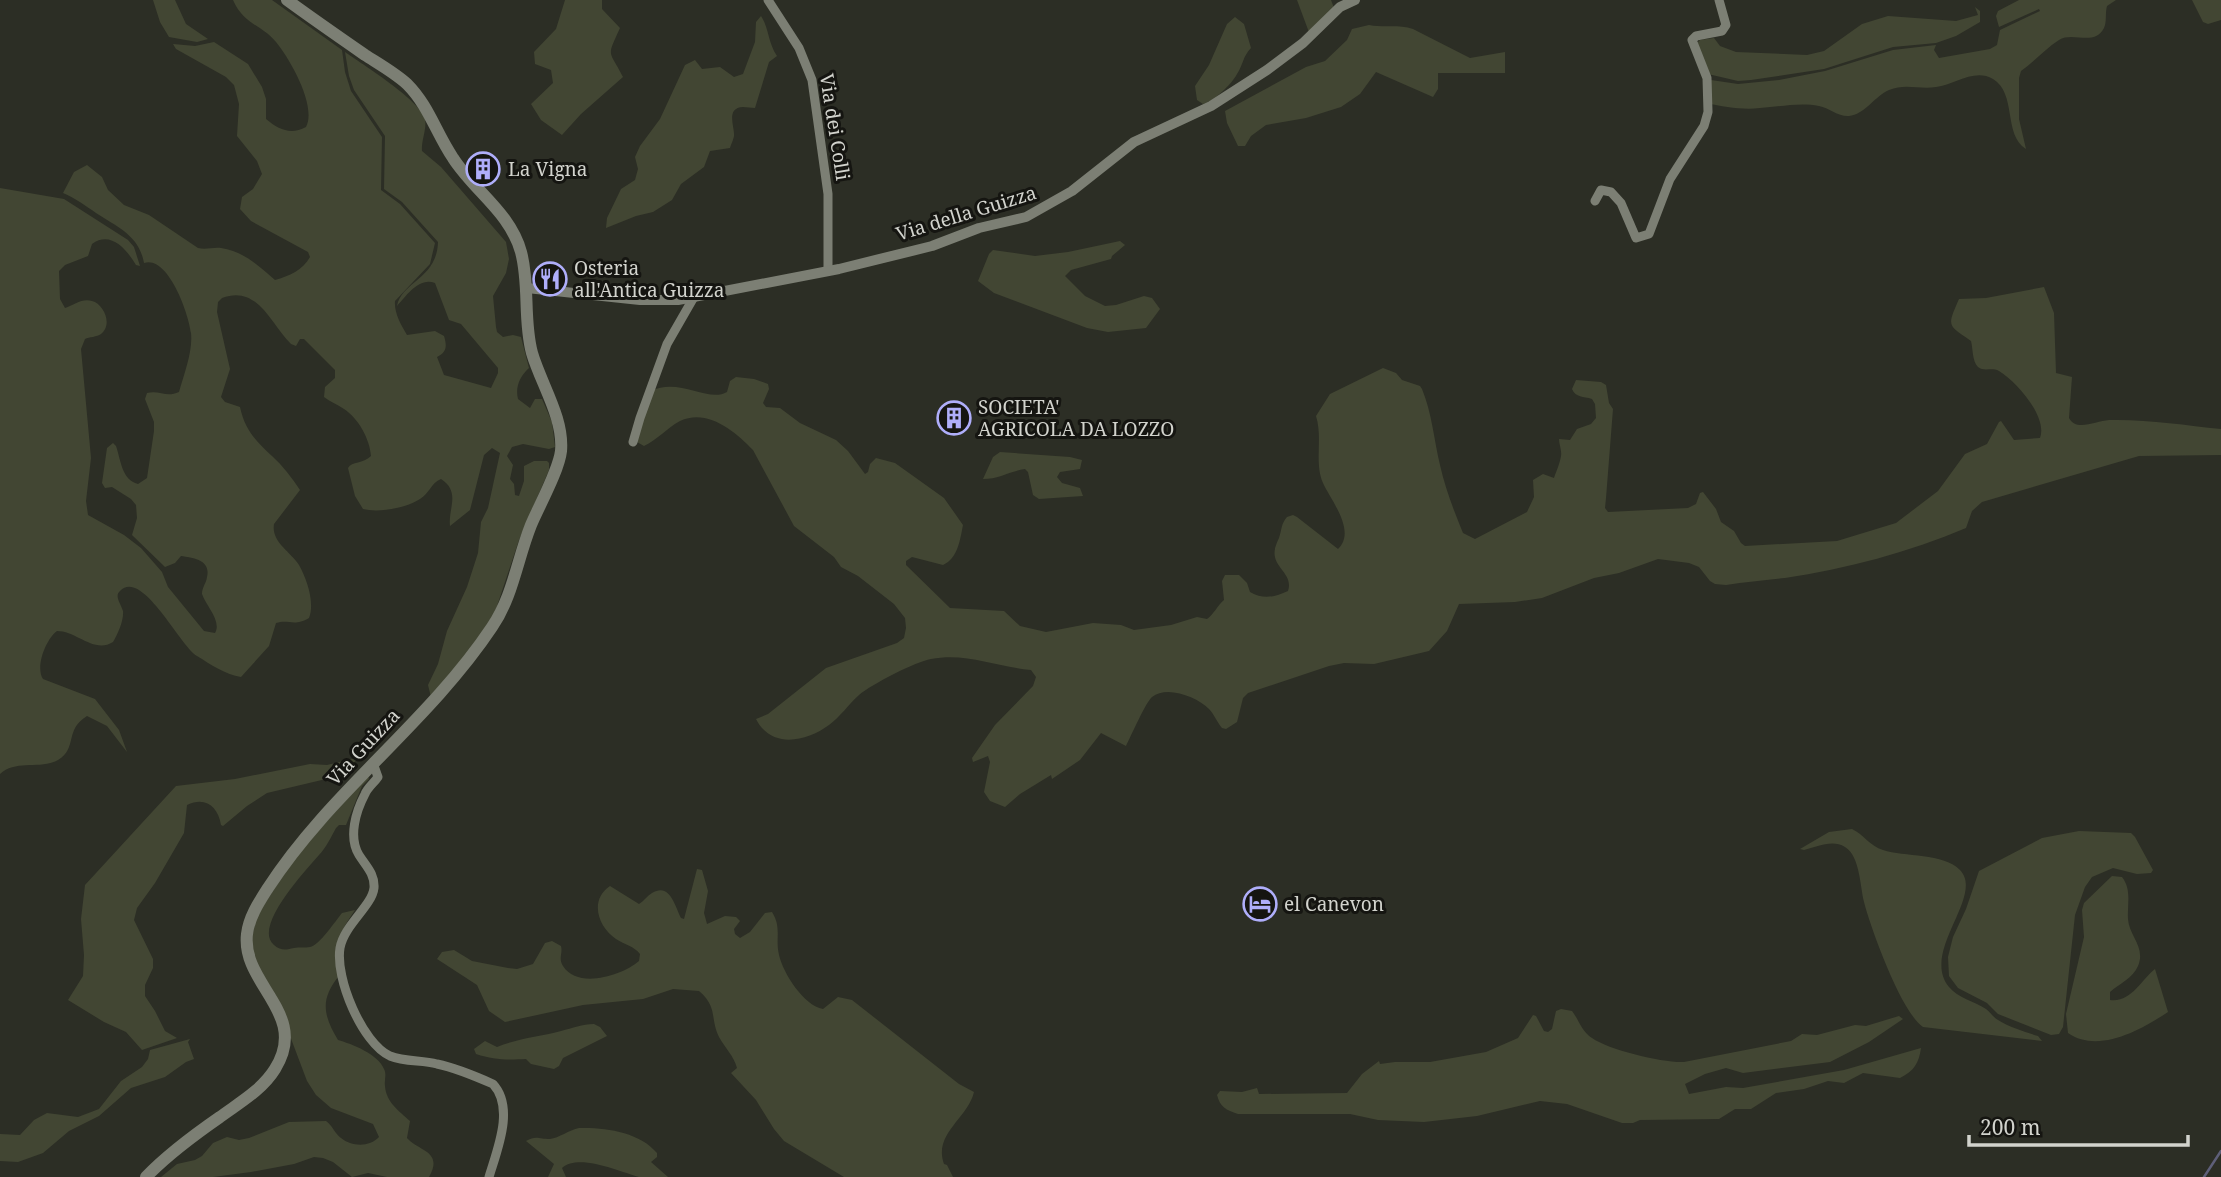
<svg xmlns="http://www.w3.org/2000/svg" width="2221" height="1177" font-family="'Noto Serif',serif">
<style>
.green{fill:#424633}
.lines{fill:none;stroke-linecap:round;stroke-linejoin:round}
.stream{stroke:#5e5f79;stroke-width:2.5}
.minor{stroke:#7c7f74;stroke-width:9}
.tertiary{stroke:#7c7f74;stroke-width:10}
.secondary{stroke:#7c7f74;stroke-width:12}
.labels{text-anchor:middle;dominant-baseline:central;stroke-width:6;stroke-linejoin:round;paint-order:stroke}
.street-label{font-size:19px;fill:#d2d3cd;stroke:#151511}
.poi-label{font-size:19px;fill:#d2d3cd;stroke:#151511;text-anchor:start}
</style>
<rect width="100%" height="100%" fill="#2c2e25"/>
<path class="green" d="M153 0H175L186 24 208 39 197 42 169 37 160 22Z
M233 0H272L342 50 345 72 351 91 382 137 381 190 400 204 435 243 430 264 395 301C394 313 401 325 407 335L435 331 444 336C447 346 447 352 437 357L444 375 491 388 498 373V368L461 324 449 320 435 283C419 277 407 295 397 306 402 281 437 279 438 242L402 202 384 189 385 136 354 90 349 76 345 52C362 64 420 100 425 119 427 129 421 141 422 151L441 167 506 242 509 259 506 273 493 296 496 327 497 332 503 337 513 335 521 337 529 368C520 376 515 387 518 399L530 408 535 399H542L552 422 555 447 549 449 523 444 512 447 507 456 513 465 510 479 514 484 515 495 519 496 524 481V466L534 461H547L549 463V470L519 540 495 612 476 642 431 697 428 685 438 664 447 631 467 587 478 553 481 522 488 508 500 453 492 448 484 455 470 510 450 526C448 508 461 492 441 479 431 483 429 494 420 499 406 508 379 513 363 509L355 496 348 468C352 461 363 464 371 456 370 439 358 418 344 409 337 404 330 402 324 397L325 387 335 378V370L304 339H300L296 346 291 344C271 325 258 284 222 298L218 302 217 312 230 369 221 397 225 402 240 407C245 430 255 440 272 456 283 466 292 478 300 490L274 524C271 542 290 551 299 565 307 579 315 603 309 618 294 627 289 619 276 623L269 646 241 677C226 675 210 664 197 656 180 646 142 568 120 591 114 596 121 604 123 611 124 620 118 634 113 642 94 654 77 631 57 631 46 639 35 667 43 679L95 699 119 730 127 752 107 726 87 716C64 730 78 748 58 760 40 770 16 759 0 774V188L64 199 128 240 134 247 140 266 136 265C127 250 111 230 92 244L88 256 65 265 59 271 60 299 65 308C74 305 82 298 92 301 104 304 113 325 101 334 97 337 89 337 85 339L81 349 91 458 86 501 88 515 124 535 141 548 162 572 168 587 204 631 215 633C222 621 206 606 202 594 202 587 206 584 207 577 211 560 194 558 181 556L175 563 165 567 132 535 137 518 136 505 131 499 112 487 105 488 102 483 107 448 113 443 116 446C121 461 122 480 138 484L147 478 154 431V422L145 399 147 393C160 390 166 398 179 392 184 374 193 351 191 333 189 314 168 255 144 263 139 235 117 227 96 213 86 206 75 198 63 193L74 172 87 165 102 177 108 190 124 205 149 215 198 248C206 250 213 247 221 248 243 251 259 266 275 280 289 276 303 270 310 257L308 252 251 221 240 209 242 197 253 189 262 174 257 161 237 136 239 104 234 85 226 77 176 49 173 44 195 46 214 42 248 64 262 87 266 99V119C279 130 291 135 306 127 317 106 290 59 276 42 261 24 244 25 233 0Z
M565 0H602V9L620 28C606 59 609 49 623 77L581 114 562 135 541 120 531 104 553 83 551 70 535 64 534 52 556 29Z
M1297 0H1331L1334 8 1310 35Z
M2019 0H2116L2107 6C2105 13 2107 22 2104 28 2094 47 2073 31 2059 40 2045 49 2034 62 2021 71L2019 78V119L2026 149C2003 135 2017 93 1993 79 1974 68 1955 85 1936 87 1920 90 1906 83 1889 90 1875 96 1864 115 1849 116 1839 117 1829 108 1819 106 1799 102 1780 107 1760 108 1743 110 1724 107 1707 103L1711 80 1738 84 1779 80 1825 71 1893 50 1936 45 1934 50 1939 58 1990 49 1997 45 2000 30 2040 11 2039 9 1999 27 1996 16 1998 11Z
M2192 0H2221V20L2208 24 2203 22Z
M1975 7 1980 11V22L1956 36 1936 43 1893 47 1824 69 1751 80 1738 81 1708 74 1696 44 1700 40 1714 38 1720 46 1736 52 1807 55 1824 51 1862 24 1888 16 1956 21 1978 15Z
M761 16C769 28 768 43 777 56L769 62 755 108C751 108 747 107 743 107 725 108 735 127 734 136 734 138 730 147 730 148L710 151 704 167 681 184 672 200 653 212 636 216 606 228 607 218 621 189 635 180 638 169 635 157 640 146 660 119 685 65 695 60 702 69 720 67 734 77 743 74 755 42 756 22Z
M1235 17 1244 24 1251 48C1243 56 1243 65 1237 74 1232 84 1213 102 1203 104L1197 100 1195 86 1209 65 1227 24Z
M1369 25C1384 28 1399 24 1413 29L1470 58 1505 52V73H1438V89L1433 97 1376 72 1360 94 1341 107 1306 118 1266 125 1251 136 1245 146H1238L1227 123 1225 111 1306 67 1325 61 1347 40 1352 29Z
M1120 241 1125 245 1112 256 1111 259 1071 270 1065 276 1085 296 1105 306 1116 305 1144 296 1152 298 1160 309 1146 328 1108 332 1087 328 994 293 978 281 989 254 993 250 1035 256 1068 252Z
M2044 287 2054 313 2056 373 2072 377 2069 418C2076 432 2096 421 2109 420 2146 419 2184 425 2221 429V455L2139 456 1982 502 1972 511 1966 528C1909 552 1846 569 1785 578 1765 580 1746 582 1726 585L1715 584 1710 581 1699 567 1689 563 1658 559 1619 573 1594 578 1542 598 1515 602 1459 604 1447 631 1429 651 1374 664 1344 663 1329 666 1248 693 1243 698 1237 722 1226 729 1222 728C1217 722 1214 714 1209 709 1197 697 1167 685 1152 697 1146 702 1131 736 1126 746L1101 733 1080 760 1052 779 1051 775 1020 794 1005 807 990 801 984 792 990 762 988 756 973 762 972 758 995 725 1033 686 1036 677 1031 670C997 667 966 652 931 659 915 662 872 684 859 695 849 704 840 717 829 725 806 742 771 749 756 719L768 714 826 668 897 643 904 638 906 628 905 618 894 604 858 576 841 567 834 557 794 526 753 450C735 431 707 408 680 421 667 428 657 440 644 446L637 442 651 391C679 377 708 403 727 392L730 381 736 377 754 379 768 384 769 389 763 403 766 407 780 408 800 423 836 440 848 451 865 474 868 472 870 464 876 458 895 463 944 498 963 525C960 540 958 558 943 565L912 557 906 561V565L950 608 1004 611 1020 626 1046 632 1093 623 1121 625 1134 630 1171 625 1197 617 1207 619C1214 614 1217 606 1224 600L1222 581 1225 575H1239L1247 583 1250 592C1264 600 1274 597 1288 591 1294 573 1271 567 1275 549 1275 547 1278 540 1279 538 1282 529 1281 524 1287 517L1293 515 1297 517 1338 549C1357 531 1330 499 1323 483 1314 463 1323 438 1316 416L1330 394 1383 368 1396 373 1402 380 1420 386 1422 389C1432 413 1434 440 1440 465 1445 488 1454 511 1463 533L1475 539 1527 512 1534 497 1533 480 1543 474 1554 478C1556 472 1560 463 1561 456 1562 451 1559 444 1559 439L1570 440 1577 429 1591 424 1596 418 1595 404 1592 399C1583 396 1576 398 1572 389L1576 380 1601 382 1606 385 1609 403 1613 409 1606 498 1605 508 1608 512 1688 508 1696 504 1700 493 1703 492 1716 509 1721 522 1734 531 1741 543 1745 546 1837 541 1896 523 1938 491 1965 454 1987 444 1999 422 2001 421 2014 440 2040 438C2048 417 2016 381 1999 371 1992 367 1984 372 1978 367 1972 361 1973 348 1971 341 1947 324 1947 327 1959 299L1986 298Z
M1000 452 1070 457 1082 460 1080 469 1060 472 1057 477 1062 483 1080 488 1083 496 1039 499 1033 495 1028 472 1025 469C1010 471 999 479 983 479L993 457Z
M352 759H358L346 769 326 779 267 793 247 806 223 826 221 825C218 807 206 796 187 805L184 833 155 883 137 908 134 920 153 959V968L145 985V996L155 1011 165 1031 177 1038 142 1050 126 1032 104 1022 68 1000 83 976 84 955 81 919 85 885 176 786 235 779 310 764 327 765Z
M368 776 369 779 362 786 346 825H339L336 828C331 837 326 848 319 855 307 869 252 927 274 945 281 951 286 950 294 948 299 947 305 948 310 947 319 946 336 920 342 913L355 910C339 933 332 948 339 976 320 999 323 1015 338 1040 352 1044 378 1054 384 1069 387 1075 384 1080 385 1086 386 1102 399 1111 410 1121L407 1138C418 1151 444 1151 429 1177H387L368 1173 352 1177 333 1162 323 1158 314 1157 294 1164 251 1172 213 1177H161L177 1164 195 1160 202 1156 213 1143 227 1137 239 1140 249 1138 289 1122 326 1121C333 1126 335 1134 341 1138 352 1147 370 1147 379 1137L373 1124 331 1108 316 1095 307 1081 290 1036 249 955 256 917 288 868 308 842Z
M1852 829C1863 834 1870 846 1883 850 1904 857 1944 853 1960 870 1985 896 1920 952 1949 987 1958 998 1974 1001 1986 1009 1990 1012 1993 1017 1998 1020 2009 1027 2025 1032 2038 1036L2042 1041 1923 1027C1901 1012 1871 929 1864 902 1860 886 1860 856 1845 847 1832 839 1817 847 1804 850L1800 849 1829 832Z
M2079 831 2131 833 2135 837 2153 870 2151 873 2137 874 2113 868 2092 877 2085 887 2075 915 2063 1027 2059 1034 2051 1035 1998 1014 1987 1003 1958 988 1949 976 1948 957 1953 937 1966 909 1979 871 2042 838Z
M697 869 702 870 708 891 704 913 707 924 725 916 736 917 740 921 734 929 735 934 740 938 750 932 765 913 772 912C782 928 775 938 779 955 783 973 804 1006 823 1009L838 997 852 1000 959 1084 974 1092C968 1118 933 1134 944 1164L947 1165 953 1177H844L784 1141 774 1129 756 1100 731 1073 737 1068C734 1056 725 1048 719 1037 710 1019 718 1007 699 991L673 989 643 999 583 1005 505 1022 489 1011 477 985 437 959 442 952 454 950 472 961 508 968 517 969 533 964 545 943 552 941 561 946C563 954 558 958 563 966 578 990 623 975 639 961L640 954C634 946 625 945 616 939 598 927 589 900 610 886L639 904C644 901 647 896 652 893 670 882 675 906 681 918L684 919Z
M2112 876 2122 877C2132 890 2127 904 2128 919 2129 936 2146 947 2138 966 2133 978 2119 984 2110 992V1000C2131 1003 2141 980 2155 969L2168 1012C2141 1030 2098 1054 2068 1033L2066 1014 2084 937 2082 910 2084 903Z
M1561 1009 1572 1011C1579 1020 1582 1032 1592 1038 1609 1050 1663 1063 1684 1062L1791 1041 1802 1034 1817 1035 1855 1025 1866 1026 1899 1016 1903 1019 1869 1042 1830 1062 1743 1073 1726 1068 1705 1074 1685 1084 1689 1094 1726 1087 1743 1088 1844 1070 1921 1048C1919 1063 1914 1071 1900 1078L1863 1073 1844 1083 1828 1081 1804 1089 1776 1093 1751 1109H1735L1719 1119 1640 1120 1633 1123H1622L1567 1104 1540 1101 1477 1116 1424 1122 1378 1120 1350 1114H1238C1226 1110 1220 1107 1217 1095L1220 1091 1242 1092 1257 1088 1259 1094 1347 1093 1362 1074 1379 1061 1380 1064 1395 1062H1430L1486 1052 1518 1038 1533 1015 1536 1016 1544 1031 1548 1032 1552 1029 1556 1011Z
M594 1024 600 1027 607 1036 563 1058 559 1066 554 1069 531 1064 526 1059C507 1060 494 1060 476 1054L474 1049 485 1041 497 1047C519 1038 539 1037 561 1031 573 1028 582 1024 594 1024Z
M190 1039 188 1042 194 1059 186 1062 165 1077 131 1088 99 1116 69 1131 43 1153 18 1162 0 1161V1134L20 1135 34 1120 47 1113 78 1117 99 1109 121 1081 142 1067 148 1059 150 1050Z
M579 1128C604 1127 640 1132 657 1153V1157L651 1162 668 1177C659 1177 647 1177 639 1177 620 1172 579 1153 562 1168L566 1177H548L554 1164 526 1141C536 1135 539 1139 550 1139 559 1138 569 1130 579 1128Z"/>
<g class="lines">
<path class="stream" d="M2204 1177 2221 1151"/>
<path class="minor" d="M768 0 799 48 812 80 828 194V271
M1595 201 1601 190 1611 192 1621 203 1636 238 1649 234 1670 179 1704 126 1708 112 1707 78 1692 40 1696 36 1722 31 1726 25 1719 0
M633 442 640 418 667 344 694 297
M373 763 378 777C374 783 368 787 365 794 356 811 348 837 359 855 366 866 375 874 374 888 372 906 344 925 340 948 335 978 362 1043 390 1056 405 1062 422 1060 437 1064 456 1068 475 1076 493 1084 515 1108 497 1150 489 1177"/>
<path class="tertiary" d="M527 288 640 300H678L839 269 932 246 979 228 1026 217 1072 191 1134 142 1211 106 1267 70 1303 43 1340 7 1355 0"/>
<path class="secondary" d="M146 1177C168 1154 194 1135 220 1117 239 1103 262 1090 275 1069 310 1013 241 985 247 934 249 917 259 902 268 888 330 792 428 723 492 627 513 596 517 560 531 525 539 506 559 470 561 451 564 418 541 384 532 353 523 320 530 285 521 252 510 212 474 191 453 158 436 133 429 106 407 84 395 73 379 64 365 55 339 37 313 19 287 0"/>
</g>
<defs>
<symbol id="building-ring" viewBox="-11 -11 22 22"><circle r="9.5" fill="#151511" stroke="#afaefa" stroke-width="1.5"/><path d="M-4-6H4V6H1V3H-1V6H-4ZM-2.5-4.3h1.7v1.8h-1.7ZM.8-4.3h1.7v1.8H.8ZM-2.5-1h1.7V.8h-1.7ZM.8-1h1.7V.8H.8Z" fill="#afaefa"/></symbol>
<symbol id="restaurant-ring" viewBox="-11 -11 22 22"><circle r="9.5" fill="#151511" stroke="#afaefa" stroke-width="1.5"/><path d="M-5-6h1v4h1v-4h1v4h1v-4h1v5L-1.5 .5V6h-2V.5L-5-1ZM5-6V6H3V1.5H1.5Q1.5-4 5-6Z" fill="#afaefa"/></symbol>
<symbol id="hotel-ring" viewBox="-11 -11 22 22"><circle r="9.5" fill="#151511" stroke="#afaefa" stroke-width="1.5"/><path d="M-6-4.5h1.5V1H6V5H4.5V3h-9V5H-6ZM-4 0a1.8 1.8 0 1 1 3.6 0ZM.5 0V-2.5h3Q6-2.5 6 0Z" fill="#afaefa"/></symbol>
</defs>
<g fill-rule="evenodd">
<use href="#building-ring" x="464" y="150" width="38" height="38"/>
<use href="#restaurant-ring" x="531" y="260" width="38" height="38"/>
<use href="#building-ring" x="935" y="399" width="38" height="38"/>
<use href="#hotel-ring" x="1241" y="885" width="38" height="38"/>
</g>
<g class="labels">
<g class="street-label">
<text transform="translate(835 127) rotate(81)">Via dei Colli</text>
<text transform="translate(966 213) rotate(-17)">Via della Guizza</text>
<text transform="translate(363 747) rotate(-47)">Via Guizza</text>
</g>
<g class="poi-label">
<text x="508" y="169">La Vigna</text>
<text x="574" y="268">Osteria<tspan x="574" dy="22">all'Antica Guizza</tspan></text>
<text x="978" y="407">SOCIETA'<tspan x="978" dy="22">AGRICOLA DA LOZZO</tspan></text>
<text x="1284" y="904">el Canevon</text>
</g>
</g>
<path d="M1969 1135v10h219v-10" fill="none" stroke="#d2d3cd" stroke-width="3.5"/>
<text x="1980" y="1135" font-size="21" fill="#d2d3cd" stroke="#151511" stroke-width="5" paint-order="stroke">200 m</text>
</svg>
